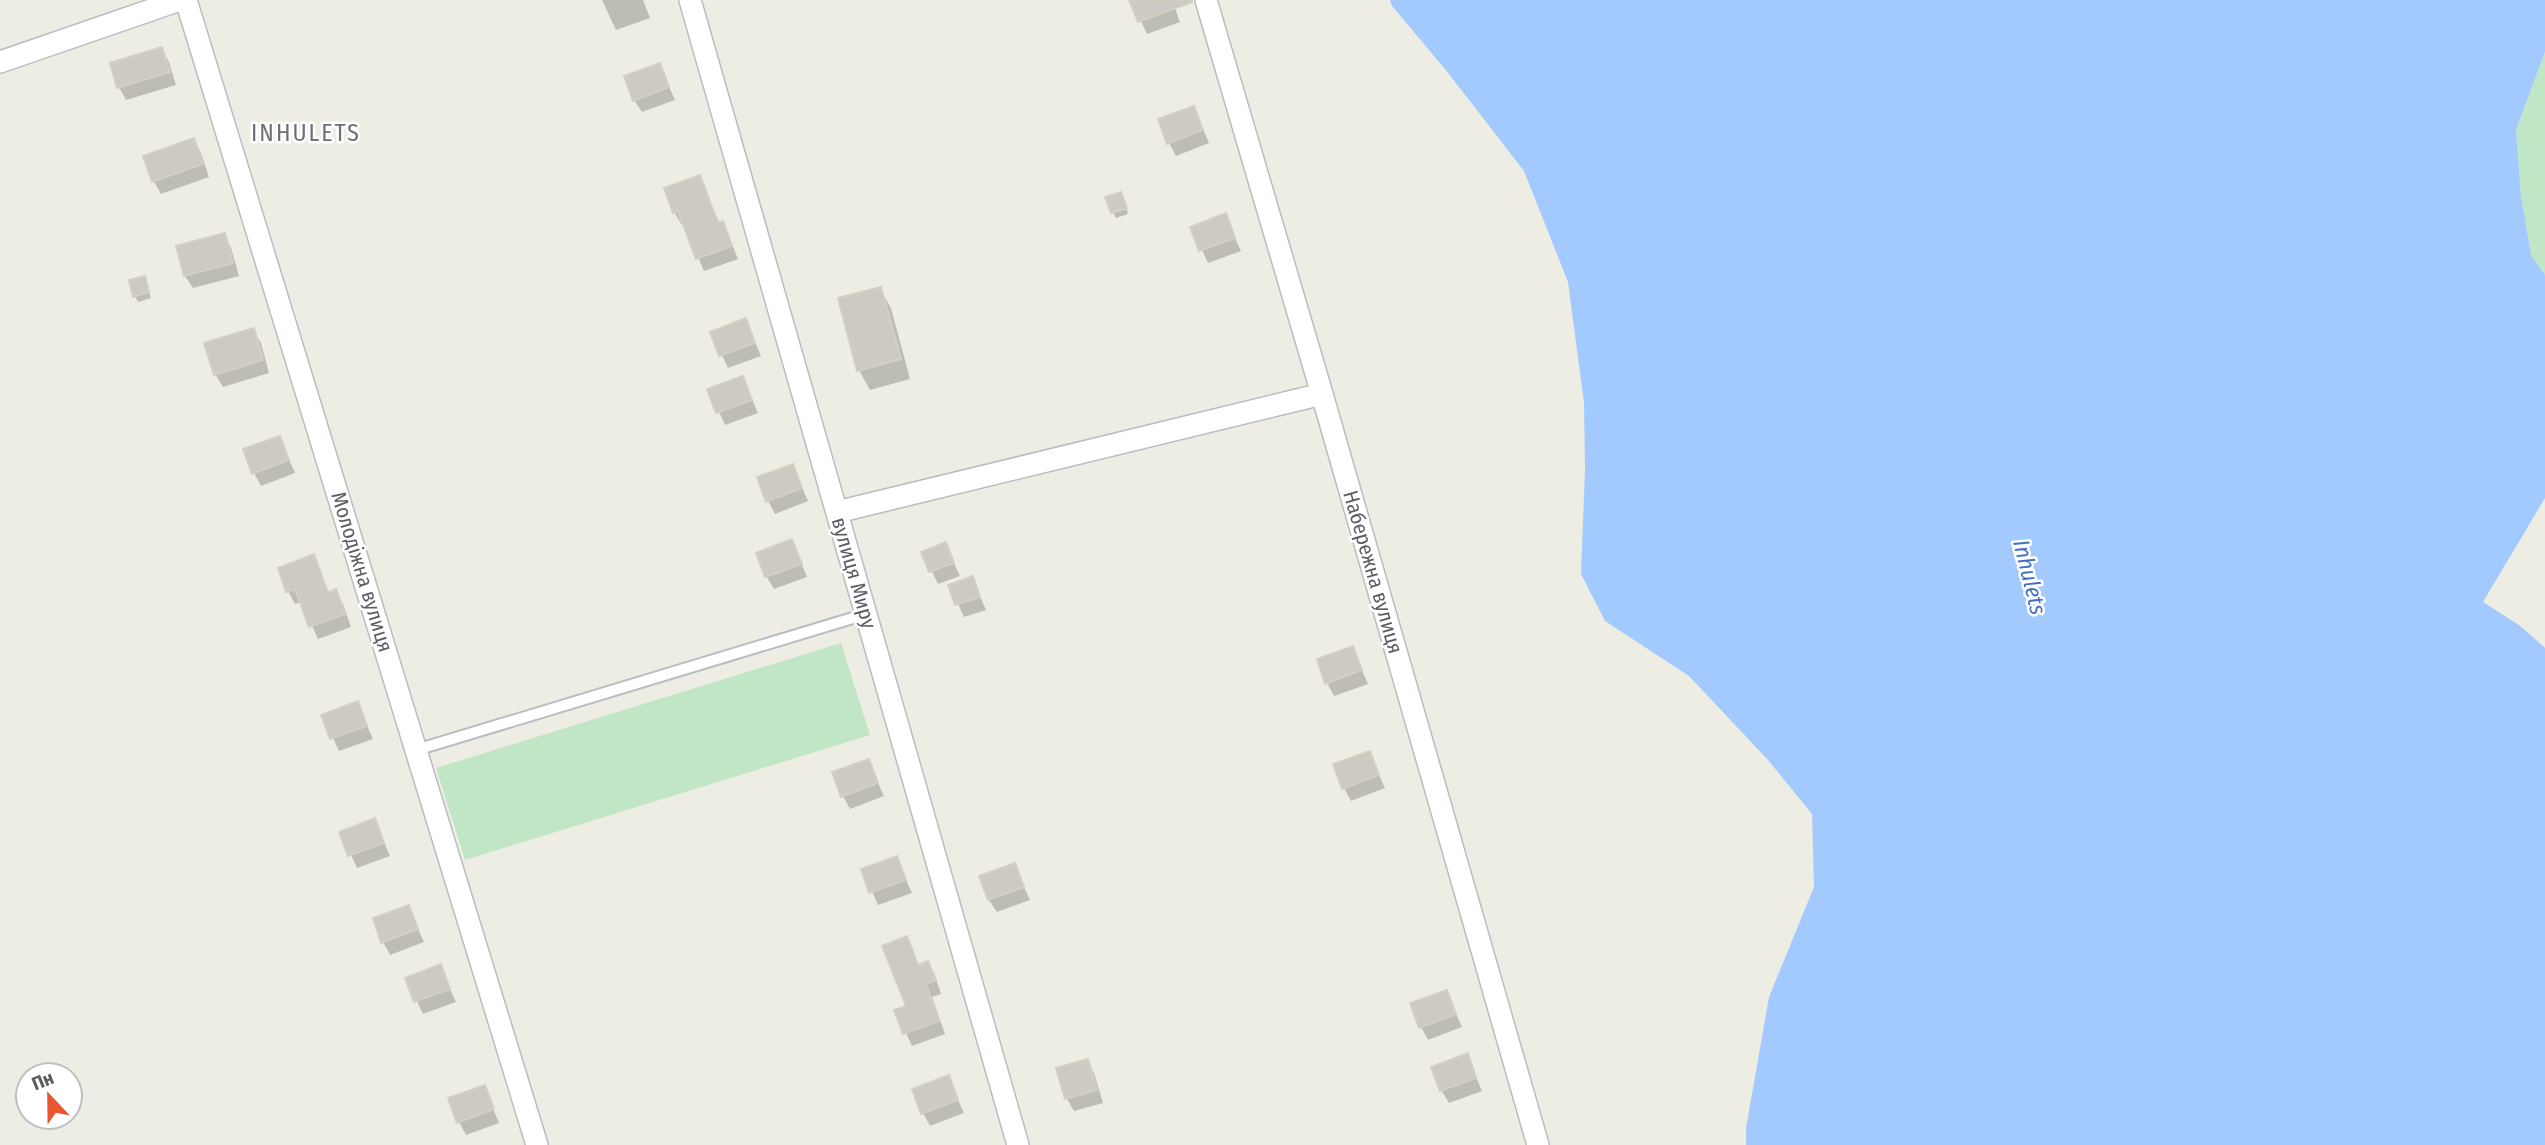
<svg xmlns="http://www.w3.org/2000/svg" width="2545" height="1145" font-family="'Fira Sans Condensed',sans-serif">
<style>
.green{fill:#c0e6c5}
.water{fill:#a3caff}
.shadow{fill:#0003}
.building{fill:#cccac3;stroke:#d3d0c2;stroke-width:2}
.lines{fill:none;stroke-linecap:round;stroke-linejoin:round}
.service-casing{stroke:#bbbcc2;stroke-width:14}
.minor-casing{stroke:#bbbcc2;stroke-width:24}
.service{stroke:#fff;stroke-width:10}
.minor{stroke:#fff;stroke-width:21}
.labels{text-anchor:middle;dominant-baseline:central;stroke-width:5;stroke-linejoin:round;paint-order:stroke}
.street-label{font-size:21px;fill:#5c5e64;stroke:#fff}
.water-label{font-size:23px;font-style:italic;fill:#4571c3;stroke:#fff}
.quarter-label{font-size:24px;letter-spacing:2px;fill:#6d7076;stroke:#fff}
</style>
<rect width="100%" height="100%" fill="#eeede3"/>
<path class="green" d="M2545 52V275L2531 255 2521 196 2516 130Z
M841 643 870 735 465 860 436 768Z"/>
<path class="water" d="M1390 0H2545V52L2516 130 2521 196 2531 255 2545 275V498L2483 602 2519 625 2545 648V1145H1746V1128L1769 997 1814 887 1812 814 1768 760 1689 676 1605 621 1581 574 1585 469 1584 403 1568 282 1524 171 1445 69 1392 6Z"/>
<path class="shadow" d="M602 0H643L650 18 616 30Z
M1131 0H1172L1180 22 1147 34Z
M162 49 169 62 176 85 126 100 119 87Z
M659 65 675 100 642 112 634 100Z
M1194 108 1209 143 1176 156 1169 143Z
M194 140 201 153 209 177 161 194 154 181Z
M699 177 720 224 722 223 729 236 738 259 704 271 684 224 682 225 674 212Z
M1124 199 1128 214 1116 218 1113 212Z
M1225 216 1241 251 1208 263 1192 228Z
M224 235 231 248 239 276 193 288 185 276 178 247Z
M144 278 151 298 138 302 135 296Z
M880 289 891 308 910 379 870 390 859 370Z
M746 321 761 356 728 368 712 333Z
M253 330 261 343 269 373 223 387 215 374Z
M743 378 758 413 725 425 709 390Z
M279 438 295 473 261 486 254 473Z
M793 466 808 501 775 514 768 501Z
M792 541 807 577 774 589 766 576Z
M945 544 960 576 938 584 923 553Z
M313 556 330 594 336 592 343 604 351 627 318 639 301 602 295 604 288 591Z
M972 578 986 610 964 617 950 586Z
M1352 648 1368 684 1334 696 1327 683Z
M357 703 373 739 339 751 323 716Z
M1369 753 1385 788 1351 801 1344 788Z
M868 761 884 796 850 809 843 796Z
M375 821 390 856 357 868 341 833Z
M896 858 912 893 878 905 863 870Z
M1014 865 1030 900 997 912 989 900Z
M408 907 424 942 390 955 383 942Z
M906 938 919 966 927 963 935 976 941 994 932 997 945 1034 912 1046 896 1011 908 1007Z
M440 967 456 1002 423 1014 407 979Z
M1446 992 1462 1027 1428 1040 1421 1027Z
M1467 1056 1482 1091 1449 1103 1441 1090Z
M1087 1061 1094 1073 1103 1103 1074 1111 1067 1099 1058 1069Z
M948 1078 964 1113 930 1126 923 1113Z
M484 1087 499 1123 466 1135 459 1122Z"/>
<path class="building" d="M1129 0H1192V2L1138 22Z
M162 47 170 72 117 88 110 63Z
M660 63 669 87 633 101 624 76Z
M1194 106 1203 130 1167 144 1158 119Z
M194 138 203 164 152 182 143 156Z
M700 175 718 223 723 221 732 246 696 259 678 211 673 213 664 188Z
M1121 192 1127 208 1111 213 1105 197Z
M1226 213 1235 238 1199 251 1190 227Z
M225 233 233 263 184 276 176 246Z
M145 276 149 292 133 297 129 280Z
M881 287 901 359 857 371 838 298Z
M746 318 755 343 719 356 710 332Z
M254 328 263 360 214 375 204 343Z
M743 376 752 400 716 413 707 389Z
M280 436 289 460 252 474 243 449Z
M793 464 802 488 766 502 757 477Z
M792 539 802 564 765 577 756 553Z
M946 542 954 563 929 572 921 552Z
M314 554 328 593 336 589 345 614 309 627 295 589 286 592 278 568Z
M973 576 980 597 955 605 948 585Z
M1353 646 1362 670 1325 684 1317 659Z
M358 701 367 726 330 739 321 715Z
M1370 751 1379 775 1342 789 1333 764Z
M869 759 878 783 841 797 832 772Z
M375 818 384 843 348 856 339 832Z
M897 856 906 880 869 893 861 869Z
M1015 863 1024 887 988 900 979 876Z
M409 905 418 929 381 943 373 918Z
M907 936 918 965 928 961 936 980 926 984 939 1021 903 1034 894 1010 906 1006 882 946Z
M441 964 450 989 414 1002 405 978Z
M1447 990 1456 1014 1419 1028 1410 1003Z
M1468 1053 1476 1078 1440 1091 1431 1067Z
M1088 1059 1097 1090 1065 1099 1056 1068Z
M949 1075 958 1100 921 1114 912 1089Z
M485 1085 494 1109 457 1123 448 1098Z"/>
<g class="lines">
<defs>
<path id="service" d="M416 750 866 614"/>
<path id="minor" d="M186 0 537 1145
M690 0 1018 1145
M1206 0 1322 394 1538 1145
M0 62 180 0
M837 512 1322 394"/>
</defs>
<use href="#service" class="service-casing"/>
<use href="#minor" class="minor-casing"/>
<use href="#service" class="service"/>
<use href="#minor" class="minor"/>
</g>
<g class="labels">
<g class="street-label">
<text transform="translate(362 572) rotate(73)">Молодіжна вулиця</text>
<text transform="translate(1373 572) rotate(74)">Набережна вулиця</text>
<text transform="translate(854 573) rotate(74)">вулиця Миру</text>
</g>
<g class="water-label">
<text transform="translate(2030 577) rotate(76)">Inhulets</text>
</g>
<g class="quarter-label">
<text x="306" y="133">INHULETS</text>
</g>
</g>
<g transform="translate(49 1096) rotate(338)"><circle r="33" fill="#ffffff" stroke="#bebfc1" stroke-width="2"/>
<path d="M0-5L12 26L0 18L-12 26Z" fill="#e8562f"/>
<text y="-10" font-size="19" font-weight="bold" text-anchor="middle" fill="#5c5e64">Пн</text>
</g>
</svg>
